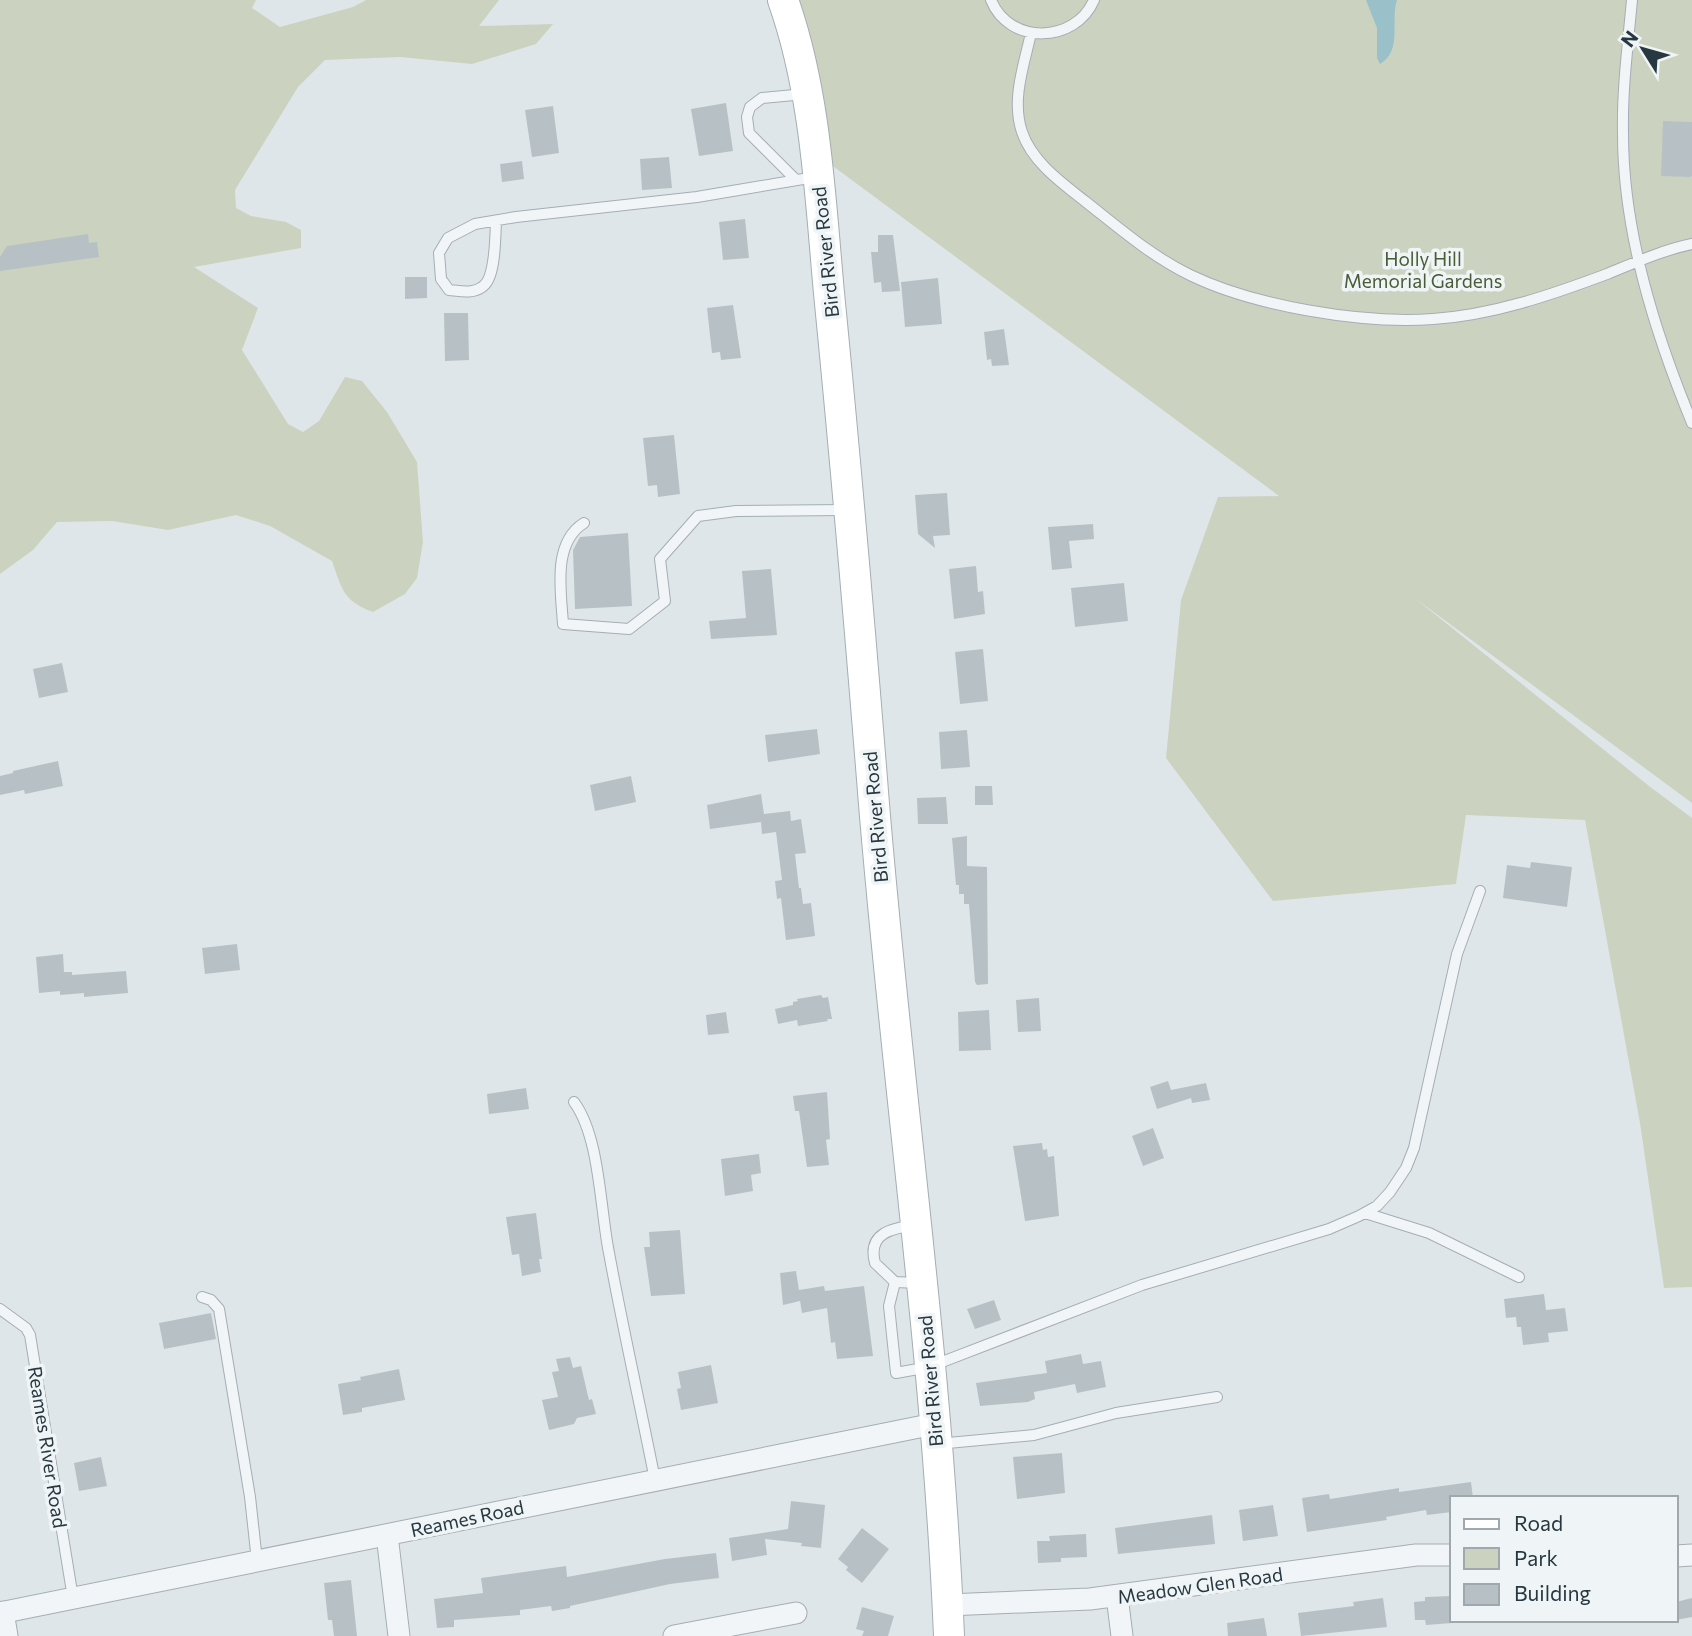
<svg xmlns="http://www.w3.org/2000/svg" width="1692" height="1636" font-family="Commissioner,sans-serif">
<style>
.green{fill:#cbd3c0}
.water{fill:#9ac0c9}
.building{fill:#b7c1c5}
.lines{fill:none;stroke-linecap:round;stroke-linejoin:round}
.lane-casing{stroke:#a4aeb3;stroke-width:12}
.street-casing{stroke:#a4aeb3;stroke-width:23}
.secondary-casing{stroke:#a4aeb3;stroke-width:32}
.lane{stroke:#f2f5f7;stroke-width:10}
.street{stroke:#f2f5f7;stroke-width:21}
.secondary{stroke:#fff;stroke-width:30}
.labels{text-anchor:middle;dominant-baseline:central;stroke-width:7;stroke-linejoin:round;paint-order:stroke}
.street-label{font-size:19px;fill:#283840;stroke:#eff4f6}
.park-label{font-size:19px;fill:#495c35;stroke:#eff4f6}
</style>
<rect width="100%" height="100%" fill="#dfe6e9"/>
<path class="green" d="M0 0H256L252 8 280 27 353 7 366 0H499L479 26 553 24 536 44 472 64 400 57 325 60 298 87 235 190 236 208 251 216 286 222 301 230V248L194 267 258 308 242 350 288 424 303 432 319 421 345 377 362 381 387 412 417 462 423 542 417 578 405 594 373 612C343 601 342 589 332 561L270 526 236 515 168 530 112 521 57 522 33 550 0 574Z
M796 0H1692V803L1416 599 1649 786 1692 818V1287L1664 1288 1640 1123 1585 820 1466 815 1456 884 1273 901 1166 758 1181 600 1218 497 1279 496 826 161Z"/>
<path class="water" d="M1366 0H1397C1390 20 1403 51 1380 64L1377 58V28Z"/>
<path class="building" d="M726 103 733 151 699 156 691 109Z
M553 106 559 153 532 157 525 110Z
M1663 121 1692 122V176L1690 177 1661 176Z
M669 157 672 188 642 190 640 159Z
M522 161 524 179 502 182 500 164Z
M745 219 749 258 723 260 719 222Z
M88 234 89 243 97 242 99 257 0 271V257L7 246Z
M878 235H893L900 291 882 292 881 282 874 283 871 252H878Z
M405 277H427V298L405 299Z
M938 278 942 324 905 327 901 282Z
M733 305 741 358 721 360 720 352 712 353 707 308Z
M444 313H468L469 360 445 361Z
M1004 329 1009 365 992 366 991 359 987 360 984 332Z
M674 435 680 494 658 497 657 485 648 486 643 438Z
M947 493 950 535 933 536 935 548 918 534 915 495Z
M1093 524 1094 539 1069 541 1072 568 1052 570 1048 527Z
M628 533 632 606 575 609 573 550 580 537Z
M976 566 978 592 983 591 985 614 954 619 949 569Z
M771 569 777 635 711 639 709 621 746 618 742 571Z
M1124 583 1128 621 1075 627 1071 588Z
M983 649 988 701 960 704 955 652Z
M62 663 68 692 39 698 33 669Z
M817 729 820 754 768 762 765 735Z
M967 730 970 767 941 769 939 732Z
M58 761 63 786 25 794 24 790 0 795V776L13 773V771Z
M631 776 636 802 595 811 590 785Z
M975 786H992L993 805H975Z
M761 794 764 814 790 811 791 821 801 819 806 853 795 854 799 888H801L803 904 811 903 815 936 786 940 781 898 777 899 775 881 782 880 776 832 762 834 761 822 710 829 707 805Z
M946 797 948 824H918L917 798Z
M967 836V866L987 867 988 984 977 985 975 982 969 904H964V894H959V885H956L952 838Z
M1531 862 1572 867 1567 907 1503 898 1507 865 1530 868Z
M237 944 240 970 205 974 202 948Z
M63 954 64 972H72V975L126 971 128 993 84 997V993L60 995V991L39 993 36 957Z
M821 995 823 998 828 997 832 1019H827L828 1021 798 1026 797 1020 778 1024 775 1009 793 1005V1002L798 1001 797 999Z
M1039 998 1041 1031 1018 1032 1016 1000Z
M989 1010 991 1050 959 1051 958 1012Z
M726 1012 729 1033 708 1035 706 1015Z
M1168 1081 1171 1090 1206 1083 1210 1100 1192 1103 1191 1098 1157 1109 1150 1087Z
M526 1088 529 1109 489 1114 487 1094Z
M827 1092 830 1139 826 1140 829 1165 807 1167 799 1111H795L793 1096Z
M1153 1128 1164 1158 1143 1166 1132 1136Z
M1042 1143 1043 1150 1047 1149 1048 1157 1054 1156 1059 1216 1025 1221 1013 1146Z
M759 1154 761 1173 751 1175 753 1191 725 1196 721 1159Z
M536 1213 542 1259H539L541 1272 522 1276 519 1254 512 1255 506 1217Z
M680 1230 685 1294 651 1296 644 1247H650L649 1232Z
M796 1271 799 1290 824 1286 825 1291 864 1286 873 1356 837 1359 835 1342 831 1343 827 1308 802 1313 800 1301 783 1305 780 1273Z
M1544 1294 1546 1310 1565 1308 1568 1331 1548 1333 1549 1342 1523 1345 1521 1327H1517L1516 1317 1506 1318 1504 1299Z
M994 1300 1001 1320 975 1329 967 1309Z
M211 1313 216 1339 164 1349 159 1323Z
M1081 1354 1083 1364 1101 1361 1106 1387 1077 1393 1075 1384 1034 1392 1035 1399 1028 1402 980 1406 976 1383 1047 1373 1045 1361Z
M570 1357 573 1368 581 1366 589 1400 592 1399 596 1414 577 1418 574 1424 549 1430 542 1400 558 1397 552 1372 559 1371 556 1359Z
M711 1365 718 1403 681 1410 677 1389 681 1388 678 1372Z
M399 1369 405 1400 362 1408V1412L343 1415 338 1384 361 1380 360 1377Z
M1062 1453 1065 1493 1017 1499 1013 1457Z
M101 1457 107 1486 79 1491 74 1463Z
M1471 1482 1473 1498H1452V1512L1427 1515 1426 1510 1386 1517 1387 1520 1307 1532 1302 1498 1329 1494 1330 1499 1399 1488V1492Z
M791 1501 825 1505 821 1548 801 1546 802 1543 765 1539 767 1555 732 1561 729 1538 788 1529Z
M1273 1505 1278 1536 1243 1541 1239 1510Z
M1212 1515 1215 1544 1118 1554 1115 1528Z
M862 1528 889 1549 862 1583 846 1570 848 1567 838 1559Z
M1086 1534 1087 1557 1061 1558V1562L1038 1563 1037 1541H1050L1049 1536Z
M716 1553 719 1578 670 1584 570 1606V1608L552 1611 551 1606 520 1610V1615L454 1620V1627L437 1628 434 1599 483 1593 481 1578 566 1566 567 1577 665 1559Z
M351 1580 357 1636H334L332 1620H328L324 1583Z
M1452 1596V1623L1426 1625 1425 1620H1415L1414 1602 1425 1601V1597Z
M1383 1598 1387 1627 1301 1636 1298 1613 1354 1606 1353 1602Z
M1692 1598V1617L1676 1620V1602Z
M862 1607 894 1616 888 1636H862L864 1631 856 1629Z
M1264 1618 1267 1636H1228L1227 1623Z"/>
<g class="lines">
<defs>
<path id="lane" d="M991 0C1009 45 1075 44 1094 0
M1632 0C1628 44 1622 89 1623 134 1623 232 1655 333 1692 423
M1031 33C1024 65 1011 100 1022 132 1032 162 1062 183 1086 202 1119 228 1151 256 1190 275 1254 306 1361 324 1433 319 1493 315 1551 295 1607 274 1634 263 1663 250 1692 244
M796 180 749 133 747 117 750 107 762 98 805 94
M496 222C495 237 496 279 482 287 473 294 460 291 449 290L441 279 439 253 448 238 475 224 516 217 697 197 815 177
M584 523C552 543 561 591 563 624L629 629 665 601 660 559 698 516 736 511 846 510
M574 1102C600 1137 600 1209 609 1253 623 1329 640 1404 655 1480
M1365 1213 1429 1233 1519 1277
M895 1282 875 1263C867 1233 892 1228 916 1225
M919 1283 895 1282 889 1306 896 1373 929 1367 1142 1285 1329 1229 1359 1216 1377 1206 1390 1192 1406 1168 1414 1148 1457 954 1480 891
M202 1297 211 1300 219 1309 250 1497 257 1561
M0 1309 26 1328 30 1335 73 1598
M937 1444 1034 1435 1116 1413 1217 1397"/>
<path id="street" d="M387 1535 399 1636
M1676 1556 1692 1555
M1117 1596 1122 1636
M948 1605 1090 1599 1416 1555H1452
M3 1612 7 1636
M0 1613 934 1424
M674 1636 796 1613"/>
<path id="secondary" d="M783 0C816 93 820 196 829 293 845 455 859 617 872 779 894 1065 937 1349 949 1636"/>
</defs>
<use href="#lane" class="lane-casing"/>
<use href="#street" class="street-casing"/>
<use href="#secondary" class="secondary-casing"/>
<use href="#lane" class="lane"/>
<use href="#street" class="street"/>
<use href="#secondary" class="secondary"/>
</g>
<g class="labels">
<g class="street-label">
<text transform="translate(825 252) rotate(-96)">Bird River Road</text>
<text transform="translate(875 817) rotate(-95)">Bird River Road</text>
<text transform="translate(930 1381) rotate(-95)">Bird River Road</text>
<text transform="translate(48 1447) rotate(81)">Reames River Road</text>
<text transform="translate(467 1518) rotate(-12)">Reames Road</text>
<text transform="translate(1200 1585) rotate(-8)">Meadow Glen Road</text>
</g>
<g class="park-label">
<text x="1423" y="258">Holly Hill<tspan x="1423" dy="22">Memorial Gardens</tspan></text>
</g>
</g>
<rect x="1450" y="1496" width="228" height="126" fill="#eff4f6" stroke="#9fa9ad" stroke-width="2"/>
<rect x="1464" y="1519" width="35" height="10" fill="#ffffff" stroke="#9fa9ad" stroke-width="2"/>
<text x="1514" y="1531" font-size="21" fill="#283840">Road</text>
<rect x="1464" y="1548" width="35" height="21" fill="#cbd3c0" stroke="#9fa9ad" stroke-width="2"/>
<text x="1514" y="1566" font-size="21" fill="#283840">Park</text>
<rect x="1464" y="1584" width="35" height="21" fill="#b7c1c5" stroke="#9fa9ad" stroke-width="2"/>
<text x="1514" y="1601" font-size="21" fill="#283840">Building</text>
<g transform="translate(1643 49) rotate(307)" stroke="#eff4f6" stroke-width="5" paint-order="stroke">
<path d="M0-5L12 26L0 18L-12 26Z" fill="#283840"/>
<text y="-10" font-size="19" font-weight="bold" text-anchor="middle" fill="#283840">N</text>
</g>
</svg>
